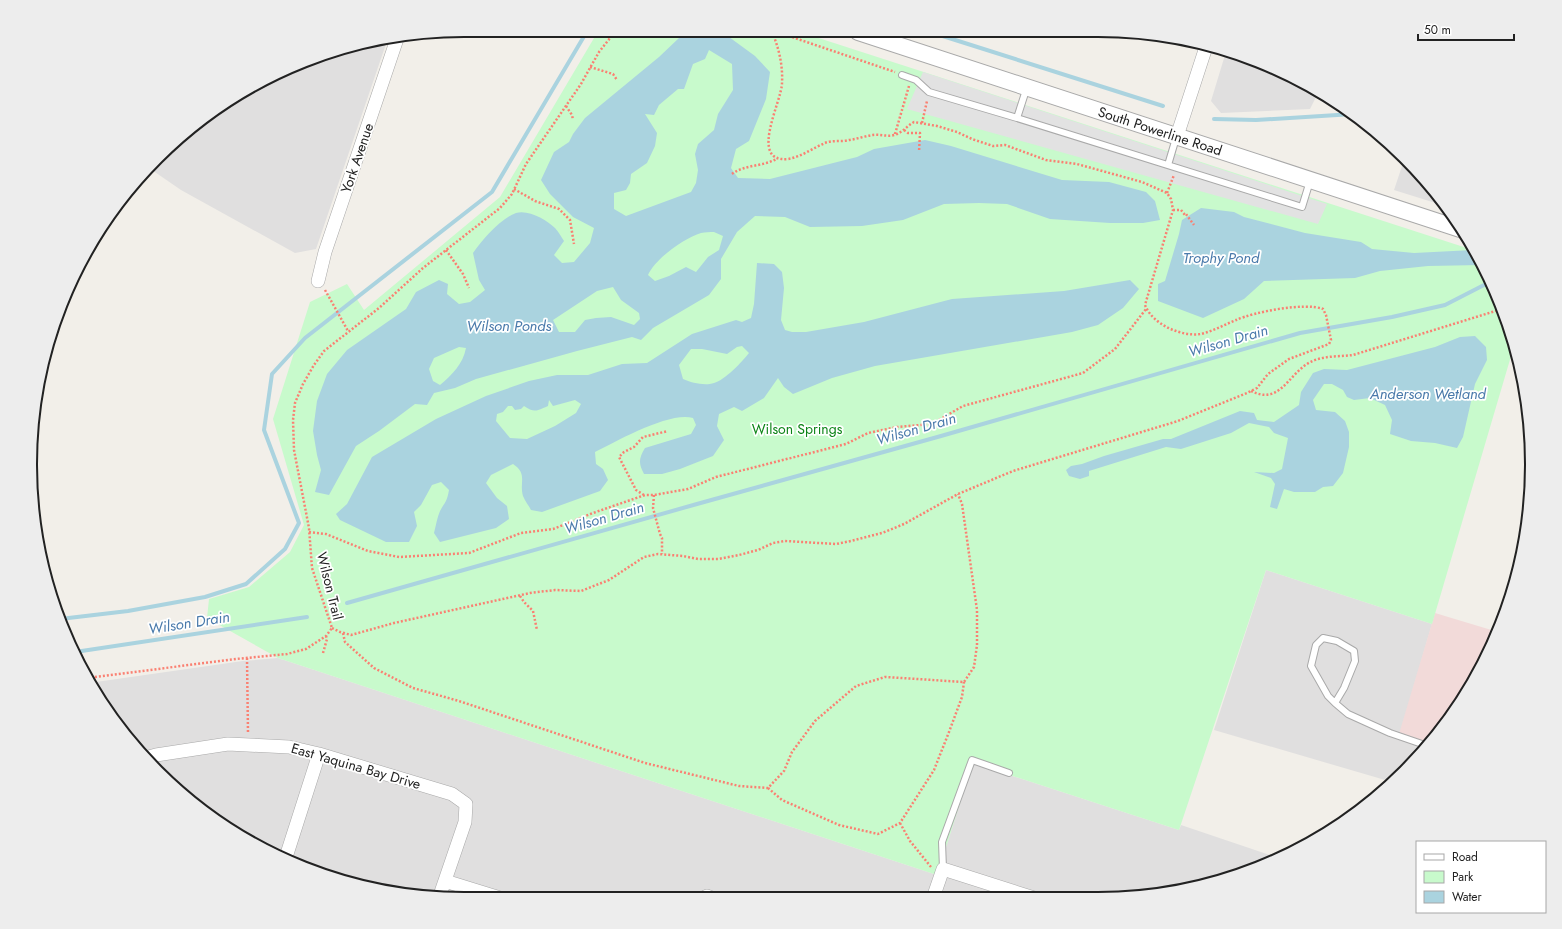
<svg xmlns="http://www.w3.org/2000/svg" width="1562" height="929" font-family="Jost,sans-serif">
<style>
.residential{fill:#e0dfdf}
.commercial{fill:#f2dad9}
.park{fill:#c8facc}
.parking{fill:#e2e2e2}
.water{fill:#aad3df;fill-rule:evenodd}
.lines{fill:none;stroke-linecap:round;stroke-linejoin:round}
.stream{stroke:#aad3df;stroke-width:4}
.service-casing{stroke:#a9a9a9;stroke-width:8}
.minor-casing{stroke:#a9a9a9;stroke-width:14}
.tertiary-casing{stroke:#a9a9a9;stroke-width:18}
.path{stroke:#fa8072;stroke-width:2.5;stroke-dasharray:2 2;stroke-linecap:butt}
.service{stroke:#fff;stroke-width:6}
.minor{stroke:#fff;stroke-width:13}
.tertiary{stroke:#fff;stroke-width:16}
.labels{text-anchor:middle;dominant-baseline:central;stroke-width:3.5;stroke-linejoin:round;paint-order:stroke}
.street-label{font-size:14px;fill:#222;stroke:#fff}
.park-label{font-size:14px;fill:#0c8416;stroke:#fff}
.water-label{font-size:15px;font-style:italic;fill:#4a7aab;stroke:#fff}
.rim{fill:none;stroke:#222;stroke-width:2}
</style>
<rect width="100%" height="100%" fill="#f2efe9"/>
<path class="residential" d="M388 38 316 249 295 253 181 190 149 168 157 157 200 120 272 75 325 53Z
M1191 44 1237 53 1318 93 1310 109 1221 113 1211 101 1225 55Z
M1405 157 1445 206 1394 190Z
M1266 570 1432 624 1400 734 1426 743 1392 782 1214 730Z
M278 658 937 875 973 763 1179 830 1181 825 1276 857 1210 884 1126 898H436L325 876 223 826 157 772 120 729 89 683 243 661Z"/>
<path class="commercial" d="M1435 613 1498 632 1459 706 1426 743 1399 734Z"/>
<path class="park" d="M800 32 1473 250 1499 298 1514 346 1432 624 1266 570 1179 830 973 763 937 875 278 658 207 618 209 599 249 587 290 552 304 525 273 419 310 302 347 284 364 310 500 197 597 33Z"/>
<path class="parking" d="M923 72 1327 204 1318 224 907 109Z"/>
<path class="water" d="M699 33 729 37 755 56 770 72 766 99 749 141 736 149 731 168 738 178 770 179 857 157 874 149 925 140 951 146 1062 180 1109 182 1146 192 1155 201 1160 220 1143 223H1110L1050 219 1007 204 979 203 944 204 903 220 862 226 810 227 785 217 755 216 737 232 721 259V279L709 295 653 328 641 340 632 337 577 351 476 379 455 388 434 393 427 405 415 404 379 431 356 446 329 495 315 492 321 470 317 455 313 431 317 401 327 374 347 350 406 309 416 292 439 280 448 284 447 294 459 304 470 302 485 290 479 280 473 253C482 240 501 218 516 213 528 209 547 220 555 228 559 232 561 237 564 241L554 255 562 263 574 262 590 243 594 228 573 217 550 194 541 180 554 152 569 142 573 134 585 118 659 57 679 38ZM709 50 732 64 733 90 718 114 714 130 698 144 695 154 698 170 696 183 691 192 626 216 614 209V193L626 190 630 183 631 174 647 163 655 146 657 133 645 114 654 115 659 105 678 89H684L693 64 705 59ZM714 232 723 236 719 250 708 257 696 272 686 267 669 276 655 281 648 275C655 259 684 238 701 233 705 232 710 232 714 232ZM613 287 621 300 639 313 640 319 634 325 611 317 596 318 585 320 575 332H559L553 320 597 291ZM459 347 466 348C463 364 452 375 440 385L433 381 429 369 434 358Z
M1201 208 1234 212 1244 217 1305 233 1361 242 1372 249 1414 253 1473 250 1481 265 1428 266 1380 271 1355 278 1264 281 1244 299 1203 318 1158 301V284L1165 281 1179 234 1182 220Z
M757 263 774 264 782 272 784 288 781 320 785 330 792 332H806L864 322 952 299 1064 291 1130 280 1139 289 1123 308 1098 325 1072 332 875 366 832 378 793 394 784 387 778 378 764 398 742 411 734 407 719 414 717 426 724 440 713 456 680 469 662 474H644C638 463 639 458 645 448L691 434 696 425 693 418C670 411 617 441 595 452L596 464 603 469 608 480 600 491 542 512 531 510C529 506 525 501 523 496 519 482 528 474 513 464L491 475 486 483 497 498 507 506 509 519 496 528 440 542 434 533C436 525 437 518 440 511 445 502 447 502 449 490L441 482 432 485 421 505 414 512 417 526 409 542H386L340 520 336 514 347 504 372 457 436 419 486 396 529 381 557 375H588L622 364 647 363 692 334 736 320 742 322 751 318 754 304ZM742 346 749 353C742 362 725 380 714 383 705 386 692 383 683 379L679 365 691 349H702L727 354 737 347ZM549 400 553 406 575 400 581 404 576 413 555 426 527 439 510 438 496 421 497 414 503 412 508 406H512L515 410 521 409 524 406C534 413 537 411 548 406Z
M1475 336 1486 347 1487 360 1475 384 1463 437 1457 448 1435 443 1411 441 1390 434 1392 420 1385 405 1370 398 1354 400 1347 397 1343 390 1332 384H1324L1313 400 1316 410 1335 412 1345 421 1349 432V447L1343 473 1333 486 1323 487 1315 492H1294L1284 489 1277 509 1270 507 1275 484 1271 478 1254 472 1274 473 1282 469 1288 438 1274 433 1269 427 1249 423 1231 433 1181 449 1166 447 1089 471V476L1080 479 1069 476 1066 470 1071 466 1082 464 1104 456 1163 439H1171L1240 411 1254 413 1257 420 1274 422 1299 405 1301 392 1313 373 1324 369 1347 370 1435 347 1460 337Z"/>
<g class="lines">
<path class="stream" d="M930 32 1163 106
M1214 119 1256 120 1353 114
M347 603 697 504 941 436 1300 333 1392 317 1445 305 1484 285H1492
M60 619 128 611 205 597 246 584 285 549 299 523 264 430 272 374 305 338 492 192 586 33
M75 652 307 617"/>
<defs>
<path id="service" d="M902 75 916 80 929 92 1017 118
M1027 87 1017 118 1302 207 1310 181
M1168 165 1176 138
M1323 638 1337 641 1354 651 1355 661 1344 688 1335 703 1328 696 1311 666 1316 645Z
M1335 703 1348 714 1390 733 1425 745
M943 869 942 842 972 760 1009 773"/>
<path id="minor" d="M1177 136 1206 47
M318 281 325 252 398 36
M145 758 156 755 228 744 289 747 319 754 452 794 466 804 465 822 439 898
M286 857 319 754
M445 881 500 898
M703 898 707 896 712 898
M933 898 943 869 1034 898"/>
<path id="tertiary" d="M858 32 1463 230"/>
</defs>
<use href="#service" class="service-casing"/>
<use href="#minor" class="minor-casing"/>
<use href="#tertiary" class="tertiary-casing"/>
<path class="path" d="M777 32 895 72
M590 67 613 74 617 80
M566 106 572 115 573 120
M922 123 927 101
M904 130 908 133H920L919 152
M895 134 909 86
M732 174C745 164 764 167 778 158
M514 189 535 201 559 209 570 220 574 244
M1167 193 1174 175
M1173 210H1181L1185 215 1186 214 1194 225
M446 250 463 274 469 288
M325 290 348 331
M1251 391C1279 405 1287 377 1307 364 1321 355 1338 357 1353 355L1502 309
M644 495 636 490 619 457 624 452 634 447 643 437 668 431
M654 495 653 508 660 534 662 538V554
M309 532 326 534 368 551 399 557 469 553 521 533 553 529 593 513 645 495H654L688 489 716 477 846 444 868 433 897 427 932 424 963 406 1083 373 1115 349 1146 309
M520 596 524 602 533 611 537 630
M332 628 340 632 351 635 394 623 530 593 555 590 581 591 609 580 644 557 658 554 683 556 698 559H718L739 555 758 550 773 543 785 541 836 544 851 541 882 533 904 524 958 494 1013 471 1178 421 1247 393 1257 388 1268 374 1289 359 1329 344 1331 340 1326 315 1323 309C1305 302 1254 312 1236 320 1224 325 1213 331 1201 334 1181 337 1152 324 1145 305L1173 210 1171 199 1167 193 1142 182 1077 164 1046 160 1005 145 993 146 972 139 957 132 937 126 914 122C907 126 902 133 894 135 887 137 880 134 873 135 865 136 857 139 849 140 841 142 832 140 825 143 813 148 801 157 788 159 748 163 782 101 782 83 783 66 779 48 772 32
M343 633 345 642 374 668 413 688 459 701 645 763 739 786 768 788 784 771 792 752 815 721 856 686 885 677 964 682 974 667 977 645V610L962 504 958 494
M323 653 327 639 326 636
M247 658 248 733
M87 678 236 659 287 654 306 649 326 636 332 628 312 568 309 528 294 450 293 420 295 403 303 384 314 365 324 351 379 308 423 268 500 208 512 194 526 164 581 84 599 52 614 33
M768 788 782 800 839 825 878 834 900 823 934 770 949 732 962 697 964 682
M900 823 910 841 931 867"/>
<use href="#service" class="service"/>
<use href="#minor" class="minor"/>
<use href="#tertiary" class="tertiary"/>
</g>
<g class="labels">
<g class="street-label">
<text transform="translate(1160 131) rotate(18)">South Powerline Road</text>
<text transform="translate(357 158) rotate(-71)">York Avenue</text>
<text transform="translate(330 586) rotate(76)">Wilson Trail</text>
<text transform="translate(356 766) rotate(16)">East Yaquina Bay Drive</text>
</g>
<g class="park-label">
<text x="797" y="429">Wilson Springs</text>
</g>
<g class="water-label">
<text x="1221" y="258">Trophy Pond</text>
<text x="509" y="326">Wilson Ponds</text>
<text transform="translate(1228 341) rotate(-16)">Wilson Drain</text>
<text x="1428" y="394">Anderson Wetland</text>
<text transform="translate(916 429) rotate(-16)">Wilson Drain</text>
<text transform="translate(604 518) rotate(-16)">Wilson Drain</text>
<text transform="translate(189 623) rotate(-9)">Wilson Drain</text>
</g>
</g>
<path d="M0 0H1562V929H0ZM464 37H1098A427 427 0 0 1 1525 464V465A427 427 0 0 1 1098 892H464A427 427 0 0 1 37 465V464A427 427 0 0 1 464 37Z" fill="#ededed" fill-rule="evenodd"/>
<path class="rim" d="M464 37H1098A427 427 0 0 1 1525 464V465A427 427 0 0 1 1098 892H464A427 427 0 0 1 37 465V464A427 427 0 0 1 464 37Z"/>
<rect x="1416" y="841" width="130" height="72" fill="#ffffff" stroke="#a7a7a7"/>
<rect x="1424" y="854" width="20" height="6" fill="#ffffff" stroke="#a7a7a7"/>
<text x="1452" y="861" font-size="12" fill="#222222">Road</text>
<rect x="1424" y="871" width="20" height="12" fill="#c8facc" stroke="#a7a7a7"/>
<text x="1452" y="881" font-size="12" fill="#222222">Park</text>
<rect x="1424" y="891" width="20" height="12" fill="#aad3df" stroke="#a7a7a7"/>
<text x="1452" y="901" font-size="12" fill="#222222">Water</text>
<path d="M1418 34v6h96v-6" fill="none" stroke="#222222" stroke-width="2"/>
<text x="1424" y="34" font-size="12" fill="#222222" stroke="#ffffff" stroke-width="3" paint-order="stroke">50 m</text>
</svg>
